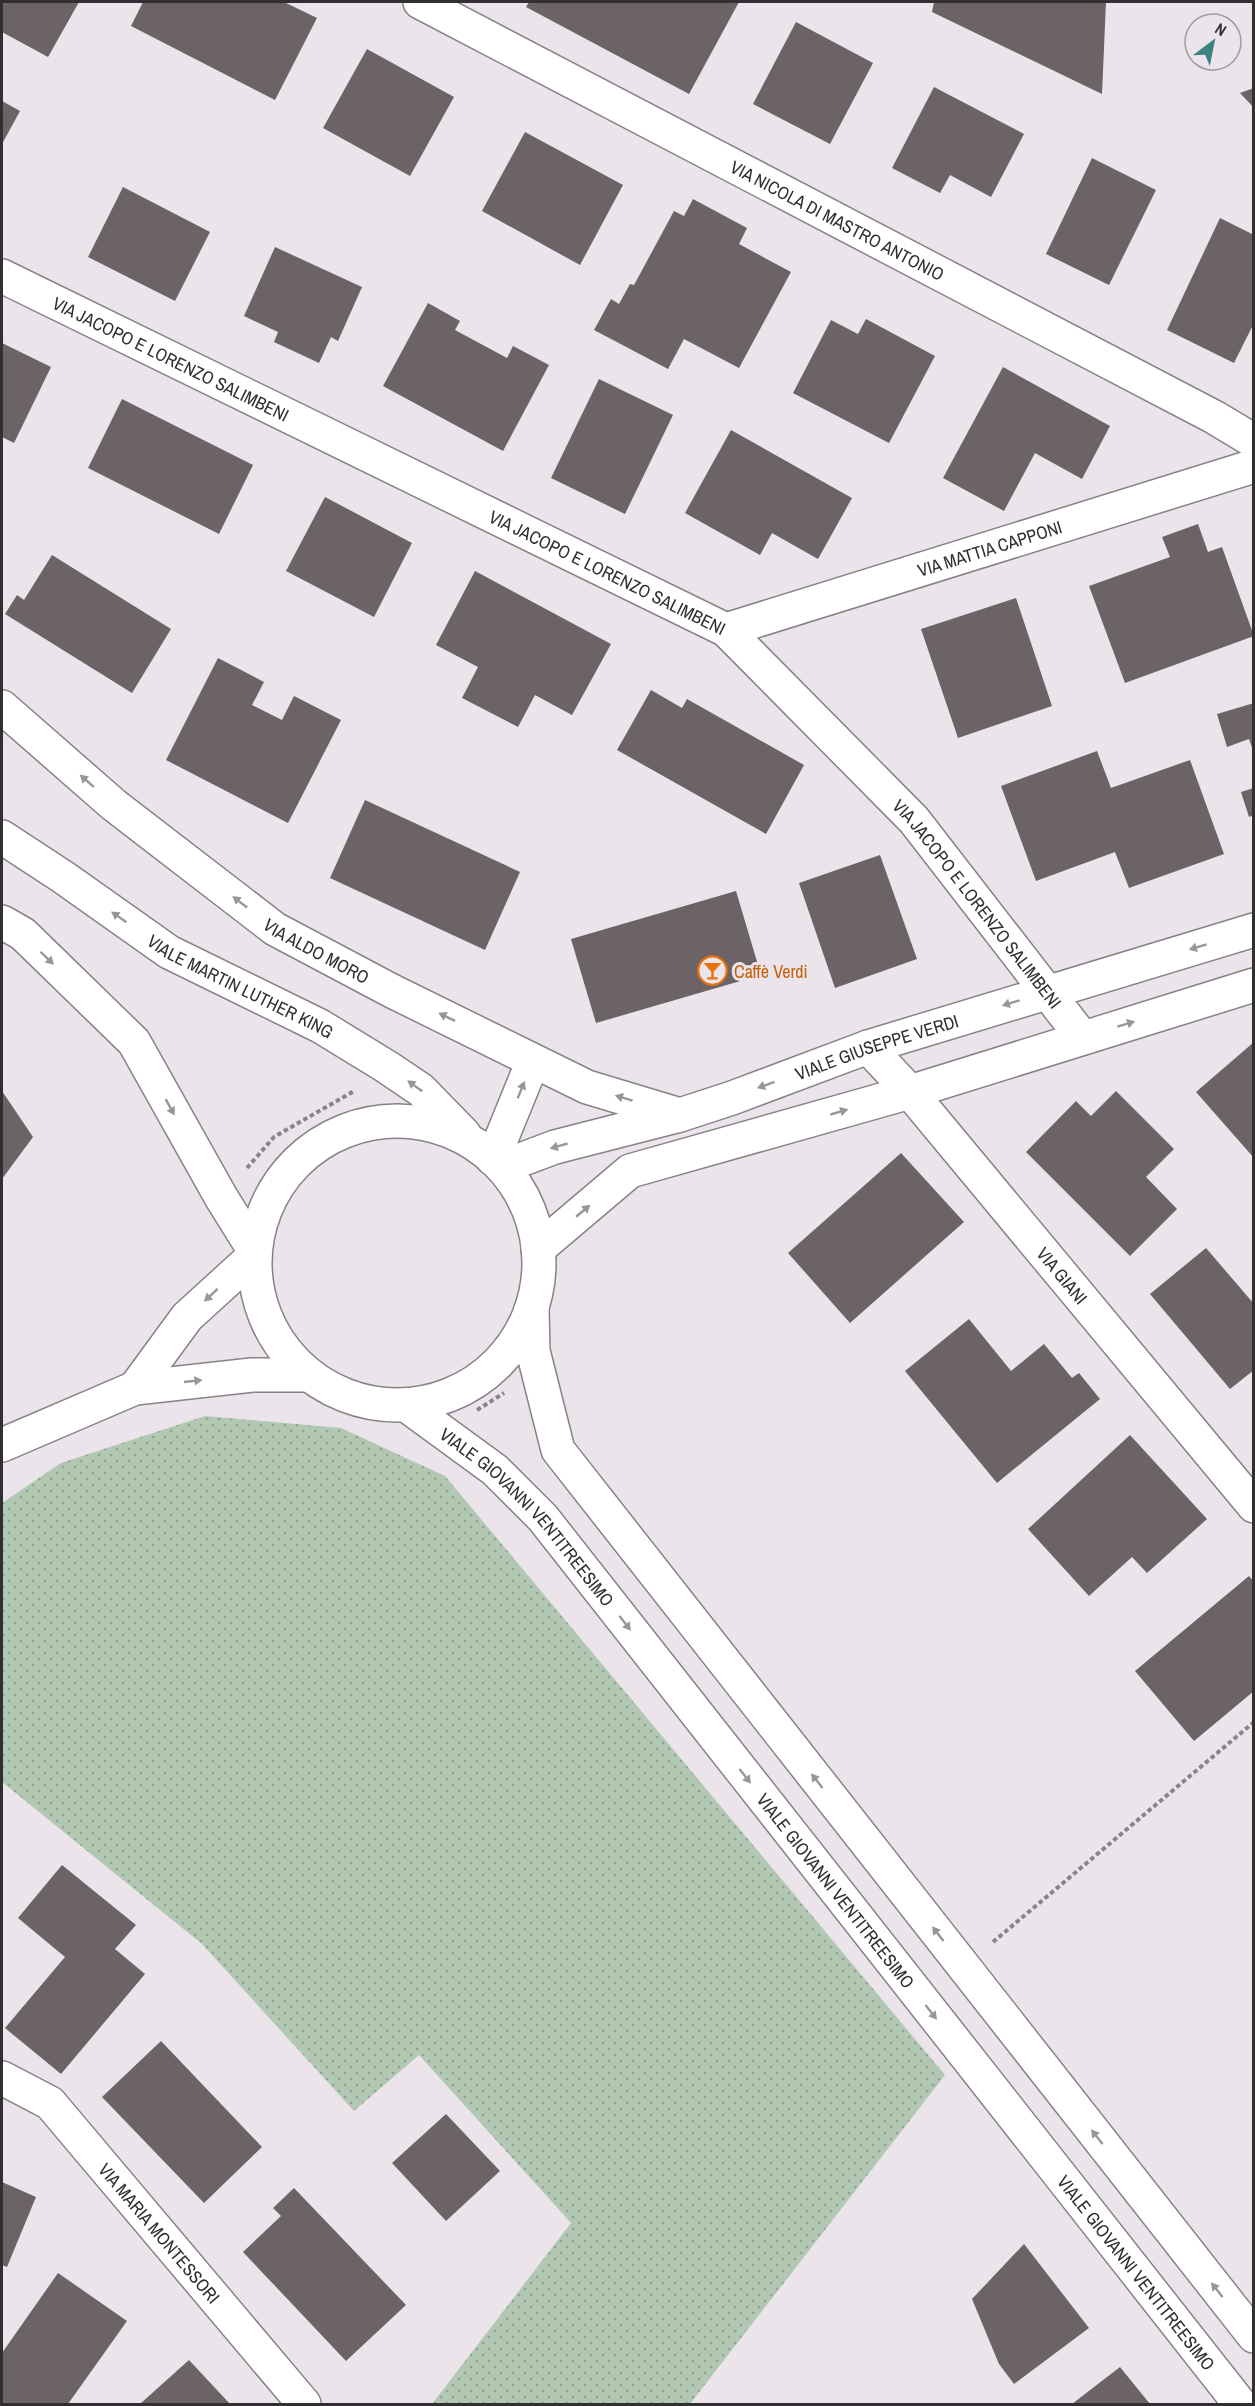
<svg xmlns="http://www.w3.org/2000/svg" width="1255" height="2406" font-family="'Archivo Narrow',sans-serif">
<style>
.park{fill:url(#park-dots)}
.building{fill:#6b6366}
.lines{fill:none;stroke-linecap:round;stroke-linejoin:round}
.minor-casing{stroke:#888288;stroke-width:36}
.path{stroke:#898489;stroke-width:4;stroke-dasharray:4.5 3;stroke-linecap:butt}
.minor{stroke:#fff;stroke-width:33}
.oneway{fill:#989798}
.labels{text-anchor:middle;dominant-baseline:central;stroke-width:6;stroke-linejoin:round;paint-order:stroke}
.street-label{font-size:18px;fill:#322f32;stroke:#ebe4eb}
.food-label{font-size:18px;fill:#c56008;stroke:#ebe4eb;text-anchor:start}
</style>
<defs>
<pattern id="park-dots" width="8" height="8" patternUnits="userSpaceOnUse" patternTransform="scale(1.5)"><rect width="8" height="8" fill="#b2c8b2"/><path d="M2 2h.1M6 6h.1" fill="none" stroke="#91a391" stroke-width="1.8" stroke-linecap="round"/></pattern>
</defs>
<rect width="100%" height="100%" fill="#ebe4eb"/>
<path class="park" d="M205 1416 341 1428 445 1476 945 2075 690 2404H432L571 2223 419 2055 354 2111 202 1944 2 1782V1503L61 1463Z"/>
<path class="building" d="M2 2H79L48 57 2 32Z
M143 2H284L317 18 275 100 131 26Z
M529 2H739L689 94 526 7Z
M934 2H1106L1102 94 932 12Z
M796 22 873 63 830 144 753 104Z
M367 49 454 97 410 176 323 128Z
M934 87 1024 134 991 197 950 175 940 193 892 168Z
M1254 88V108L1240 93Z
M2 101 20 111 2 144Z
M525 132 623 185 580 265 482 211Z
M1092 158 1156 190 1109 285 1046 254Z
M123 187 210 232 175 301 88 257Z
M693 199 747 228 739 244 791 272 739 368 684 339 668 369 594 330 611 299 619 304 630 284 634 285 674 211 684 216Z
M1220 218 1254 235V323L1234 363 1167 330Z
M275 247 362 287 338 341 331 337 319 363 274 342 278 332 244 316Z
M428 303 460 321 455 330 507 358 513 346 549 365 503 451 383 386Z
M866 319 935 356 889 443 793 393 831 320 858 334Z
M2 343 51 367 14 443 2 437Z
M1003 367 1110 426 1082 479 1035 453 1004 511 943 478Z
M599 379 673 415 625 514 551 478Z
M122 399 253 465 219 534 88 468Z
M731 430 852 498 818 559 772 533 760 555 685 513Z
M325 497 412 543 374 617 286 571Z
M1198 524 1208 552 1222 547 1254 636 1125 683 1089 586 1170 557 1162 537Z
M52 555 171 629 132 693 5 614 17 595 24 600Z
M475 571 611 644 572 715 535 695 518 727 462 698 478 667 436 645Z
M1016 598 1052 706 958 738 921 629Z
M218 658 264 682 252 705 282 720 294 696 341 720 288 823 166 760Z
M651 690 682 708 687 699 804 765 766 834 617 750Z
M1254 703V753L1249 739 1227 747 1217 714Z
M1097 751 1111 788 1190 760 1224 854 1129 888 1115 852 1036 881 1001 786Z
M1254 788V815L1249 817 1241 792Z
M365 800 520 872 485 950 330 878Z
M880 855 917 959 835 988 799 883Z
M736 891 761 975 596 1023 571 939Z
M1254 1042V1158L1196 1092Z
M2 1091 33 1137 2 1179Z
M1116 1091 1174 1149 1146 1177 1177 1209 1130 1256 1026 1152 1076 1101 1091 1116Z
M901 1153 964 1222 850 1323 788 1253Z
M1206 1248 1254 1304V1370L1230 1389 1150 1294Z
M969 1319 1011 1371 1044 1344 1072 1378 1079 1373 1100 1399 997 1483 905 1371Z
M1130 1435 1207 1519 1147 1573 1132 1557 1089 1596 1028 1529Z
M1249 1576 1254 1582V1691L1194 1741 1135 1671Z
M62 1865 136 1925 115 1949 145 1974 61 2074 5 2028 65 1957 18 1918Z
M161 2041 262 2147 204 2203 102 2097Z
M446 2114 500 2171 446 2221 392 2163Z
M2 2182 36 2197 7 2267 2 2265Z
M294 2188 406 2305 346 2361 243 2252 281 2216 273 2208Z
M1024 2244 1089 2328 1014 2384 999 2364 972 2299Z
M58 2273 127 2321 68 2404H2V2353Z
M189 2360 230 2404H140Z
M1120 2367 1150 2404H1072Z"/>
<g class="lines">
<defs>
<g id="minor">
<path id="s1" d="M420 2 1214 417 1254 441"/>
<path id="s2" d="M2 276 726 630 914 820 1082 1037"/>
<path id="s3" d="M726 630 1254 466"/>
<path id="s4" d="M2 707 114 805 275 929 392 991 587 1087 680 1115"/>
<path id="s5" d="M2 837 63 877 169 952 320 1026 387 1067 421 1090 464 1134"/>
<path d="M2 922 23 934 134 1042 221 1197 254 1250"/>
<path id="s6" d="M868 1047 910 1092 1254 1506"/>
<circle cx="397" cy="1263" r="142"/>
<path d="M493 1159 533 1061"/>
<path id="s7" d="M502 1167 555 1147 680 1115 732 1098 868 1047 1254 930"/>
<path d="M538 1249 630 1171 910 1092 1254 985"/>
<path d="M532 1308 533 1351 558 1450 1254 2336"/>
<path d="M135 1388 187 1317 254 1256"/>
<path id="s8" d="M406 1405 495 1470 543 1518 1240 2404"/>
<path d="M2 1445 135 1388 252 1375H308"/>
<path id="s9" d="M2 2078 50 2103 304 2404"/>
</g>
</defs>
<use href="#minor" class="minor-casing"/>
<path class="path" d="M247 1168 274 1137 354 1091
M477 1410 504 1393
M993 1942 1254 1722"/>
<use href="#minor" class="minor"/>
</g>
<defs><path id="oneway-solid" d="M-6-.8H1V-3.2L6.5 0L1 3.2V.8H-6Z" transform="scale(1.5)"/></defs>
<g class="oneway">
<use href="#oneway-solid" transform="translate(87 781) rotate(-139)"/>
<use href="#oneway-solid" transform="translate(240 902) rotate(-142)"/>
<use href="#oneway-solid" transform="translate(119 917) rotate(-145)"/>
<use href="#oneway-solid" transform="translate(1198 947) rotate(163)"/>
<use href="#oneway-solid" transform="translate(47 958) rotate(44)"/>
<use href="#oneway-solid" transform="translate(1011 1003) rotate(163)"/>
<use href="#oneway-solid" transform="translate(447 1017) rotate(-154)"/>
<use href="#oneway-solid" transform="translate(1126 1024) rotate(-17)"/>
<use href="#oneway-solid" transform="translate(766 1085) rotate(160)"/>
<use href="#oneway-solid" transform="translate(415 1086) rotate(-144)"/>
<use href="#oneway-solid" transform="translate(521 1090) rotate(-68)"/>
<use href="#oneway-solid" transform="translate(624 1098) rotate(-163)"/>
<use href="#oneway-solid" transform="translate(170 1107) rotate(61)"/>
<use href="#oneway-solid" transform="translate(839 1112) rotate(-16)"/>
<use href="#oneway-solid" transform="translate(559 1146) rotate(164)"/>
<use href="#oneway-solid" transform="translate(583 1211) rotate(-40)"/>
<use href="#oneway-solid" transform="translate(211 1295) rotate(137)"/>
<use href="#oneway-solid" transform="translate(193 1381) rotate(-6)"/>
<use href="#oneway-solid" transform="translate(625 1623) rotate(52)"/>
<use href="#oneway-solid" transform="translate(745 1776) rotate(52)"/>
<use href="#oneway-solid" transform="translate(817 1781) rotate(-128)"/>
<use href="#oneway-solid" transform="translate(938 1934) rotate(-128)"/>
<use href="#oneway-solid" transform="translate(931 2012) rotate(52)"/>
<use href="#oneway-solid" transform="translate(1097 2137) rotate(-128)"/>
<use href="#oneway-solid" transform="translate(1217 2290) rotate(-128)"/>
</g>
<defs>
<symbol id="bar-ring" viewBox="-11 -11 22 22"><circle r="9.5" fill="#ebe4eb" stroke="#e8710a" stroke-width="1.5"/><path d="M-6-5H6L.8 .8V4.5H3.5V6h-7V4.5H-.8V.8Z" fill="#e8710a"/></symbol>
</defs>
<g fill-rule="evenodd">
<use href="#bar-ring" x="696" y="954" width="33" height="33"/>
</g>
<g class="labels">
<g class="street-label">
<text stroke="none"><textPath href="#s1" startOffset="471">VIA NICOLA DI MASTRO ANTONIO</textPath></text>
<text stroke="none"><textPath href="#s2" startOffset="188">VIA JACOPO E LORENZO SALIMBENI</textPath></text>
<text stroke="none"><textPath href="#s3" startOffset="276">VIA MATTIA CAPPONI</textPath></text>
<text stroke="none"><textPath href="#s2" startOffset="674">VIA JACOPO E LORENZO SALIMBENI</textPath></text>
<text stroke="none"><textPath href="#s2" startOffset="1178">VIA JACOPO E LORENZO SALIMBENI</textPath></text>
<text stroke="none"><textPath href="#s4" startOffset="399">VIA ALDO MORO</textPath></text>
<text stroke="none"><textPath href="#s5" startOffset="282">VIALE MARTIN LUTHER KING</textPath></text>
<text stroke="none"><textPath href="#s7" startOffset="394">VIALE GIUSEPPE VERDI</textPath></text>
<text stroke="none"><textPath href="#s6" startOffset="300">VIA GIANI</textPath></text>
<text stroke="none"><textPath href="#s8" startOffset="166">VIALE GIOVANNI VENTITREESIMO</textPath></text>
<text stroke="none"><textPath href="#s8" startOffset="652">VIALE GIOVANNI VENTITREESIMO</textPath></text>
<text stroke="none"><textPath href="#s9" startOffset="224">VIA MARIA MONTESSORI</textPath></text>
<text stroke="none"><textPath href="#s8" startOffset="1138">VIALE GIOVANNI VENTITREESIMO</textPath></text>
</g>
<g class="food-label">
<text x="734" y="971">Caffè Verdi</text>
</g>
</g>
<rect width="1255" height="2406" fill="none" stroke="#322f32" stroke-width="6"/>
<g transform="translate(1213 42) rotate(32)"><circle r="28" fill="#ebe4eb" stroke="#a19ca1" stroke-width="1.5"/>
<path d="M0-4.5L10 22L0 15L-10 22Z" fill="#3d8480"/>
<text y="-9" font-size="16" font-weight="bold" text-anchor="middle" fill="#322f32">N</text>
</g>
</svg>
